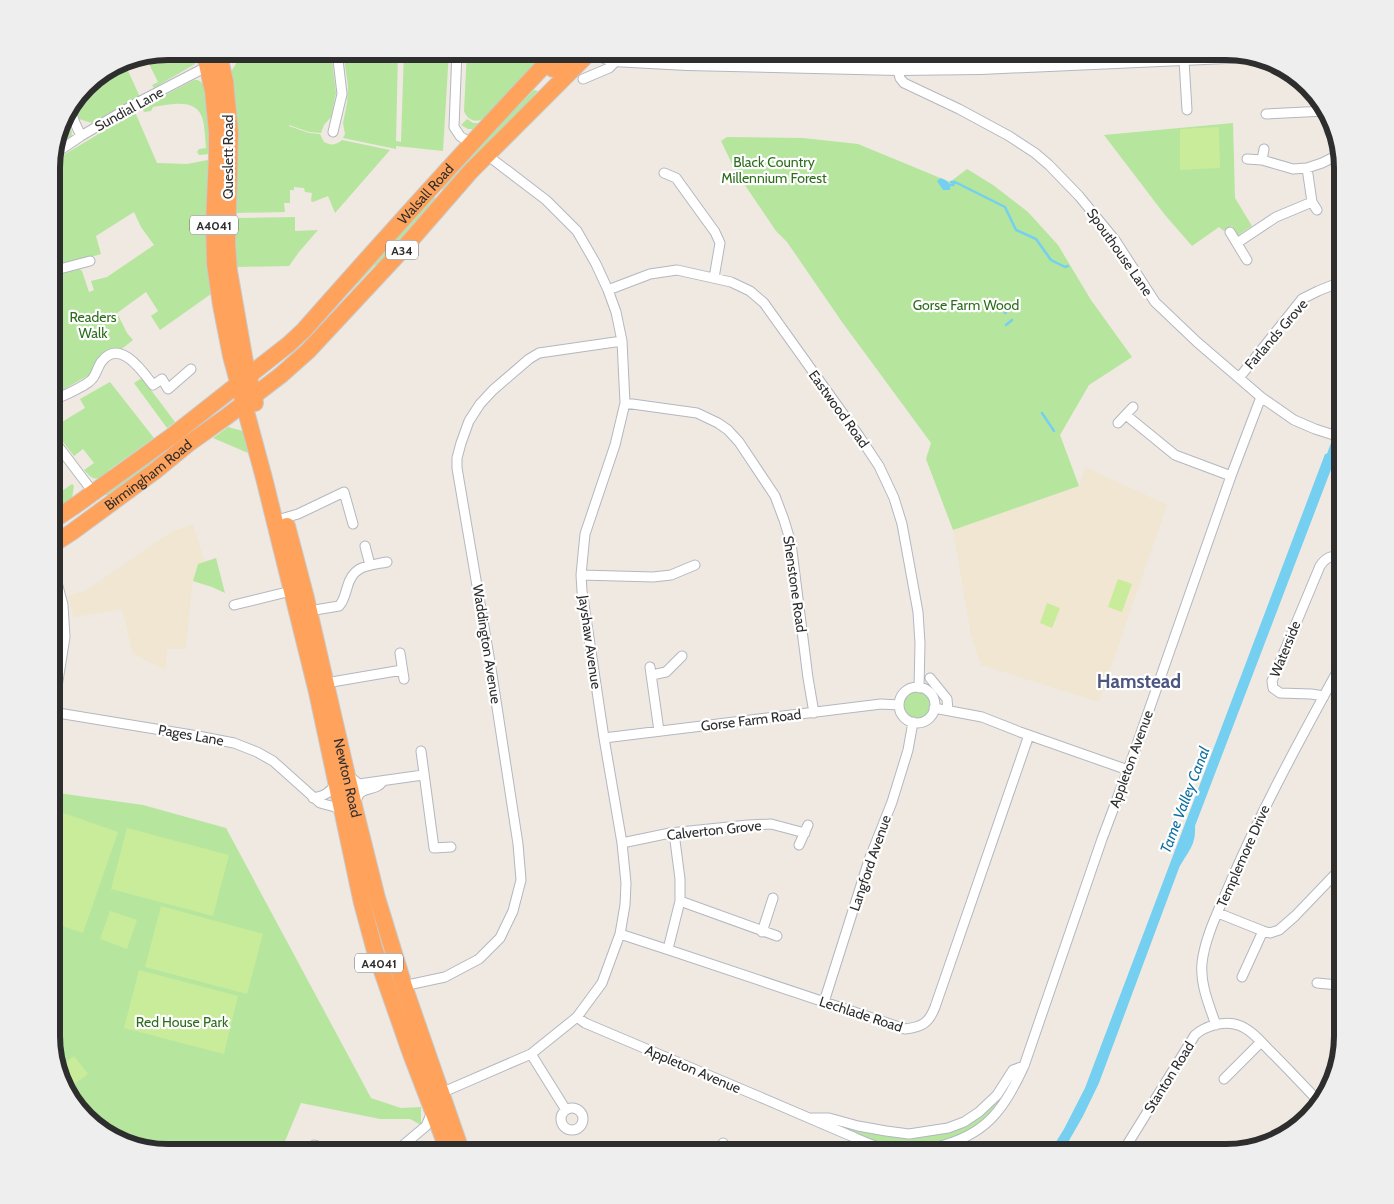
<svg xmlns="http://www.w3.org/2000/svg" width="1394" height="1204" font-family="Cabin,sans-serif">
<style>
.education{fill:#f0e6d1}
.green{fill:#b6e59e}
.pitch{fill:#c9ec9a}
.water{fill:#75cff0}
.lines{fill:none;stroke-linecap:round;stroke-linejoin:round}
.stream{stroke:#75cff0;stroke-width:2.5}
.canal{stroke:#75cff0;stroke-width:8}
.street-casing{stroke:#b4b7c1;stroke-width:11}
.secondary-casing{stroke:#b4b7c1;stroke-width:14}
.highway-casing{stroke:#c9c9c9;stroke-width:18}
.street{stroke:#fff;stroke-width:9}
.secondary{stroke:#fff;stroke-width:12}
.highway{stroke:#ffa35c;stroke-width:16}
.labels{text-anchor:middle;dominant-baseline:central;stroke-width:4.5;stroke-linejoin:round;paint-order:stroke}
.shield{fill:#fff;stroke:#6d6d6d;stroke-width:1}
.shield-label{font-size:12px;font-weight:bold;fill:#2e2e2e}
.street-label{font-size:14px;fill:#2e2e2e;stroke:#fff}
.park-label{font-size:14px;fill:#2c6e1b;stroke:#fff}
.water-label{font-size:15px;font-style:italic;fill:#0d6fa3;stroke:#fff}
.district-label{font-size:19px;font-weight:bold;fill:#4d5680;stroke:#fff}
.rim{fill:none;stroke:#2e2e2e;stroke-width:6}
</style>
<rect width="100%" height="100%" fill="#efe9e1"/>
<path class="education" d="M1085 467 1167 505 1099 702 981 665 971 635 953 530 1079 486Z
M193 524 205 562 198 564 193 581 190 605 186 649H167L166 670 133 654 122 609 74 617 67 596 85 591 165 536 177 530Z"/>
<path class="green" d="M168 51H196L197 55 195 64 154 88 152 85 158 82 145 56Z
M270 51H331L336 93 331 117 324 125 321 133 309 132 289 125V126L309 133 320 134 324 142C331 146 336 145 342 140L390 150 335 213 328 196 313 202 311 201 312 193 305 192 304 188 294 187V190H290V203H284L285 212 236 213 238 148 236 110 229 75 240 57Z
M343 51H398L396 141 401 142 404 51H449L443 151 396 146V149L343 138 345 134 343 123 347 103 348 86Z
M467 51H546L486 117C478 123 468 122 464 111Z
M123 60 140 97 92 123 79 119 74 103 91 81Z
M194 80H198L205 85 210 137 209 154 199 155 197 152 199 149 206 148C205 138 205 126 202 117 195 97 168 105 153 107L151 111 144 112 142 107Z
M534 90 538 91 480 154 458 172 443 190 438 185Z
M135 112 157 163 187 164 208 160 206 261 211 294 160 330 151 316 158 311 146 292 117 313 127 333 133 340 119 351 100 358 89 375 52 396V274L78 268 82 271 89 292 94 290 91 281 107 277 154 245 141 227 134 212 96 236 101 254 52 268V162Z
M66 114C73 134 78 139 55 148L63 117Z
M467 119 473 123H481L475 129H468L461 125Z
M1233 123 1235 198 1252 226 1237 236 1232 226 1224 231 1219 227 1192 246 1165 215 1104 135Z
M727 137 803 138 858 144 950 182 967 169 993 185 1028 212 1058 245 1091 300 1132 357 1089 385 1060 435 1079 486 953 530 926 459 931 443 842 322 787 242 776 231 736 172 721 141Z
M433 196 437 200 384 263 375 265 351 291 347 288Z
M295 217V231L318 230 299 252 289 266 236 267 235 218Z
M142 378 175 422 167 428 134 383Z
M110 382 154 438 109 470 110 472C98 480 94 482 84 470L94 463 83 449 74 456 52 428 85 408 80 399Z
M228 427 243 431 248 453 213 438Z
M190 431 193 434 139 474 108 495H102Z
M52 477 62 491 72 484 74 486 72 498 52 512Z
M216 558 225 593 212 587 193 581 198 564Z
M904 705a14 14 0 1 1 28 0a14 14 0 1 1-28 0Z
M51 792 143 805 226 828 371 1098 401 1108 421 1107V1125L410 1119H380L301 1103 280 1153H168L124 1144 91 1123 63 1087 51 1043Z
M1012 1075 1015 1076C1007 1087 1001 1101 992 1111 968 1139 922 1153 887 1144 871 1141 855 1132 841 1126L842 1125 884 1133 971 1121Z"/>
<path class="pitch" d="M1219 127 1220 168 1180 170V129Z
M1118 579 1132 584 1122 612 1108 607Z
M1047 603 1060 608 1052 628 1040 623Z
M55 810 118 832 83 933 51 922V819Z
M127 828 229 855 213 916 111 889Z
M161 906 263 934 247 994 145 967Z
M110 911 137 920 127 949 100 939Z
M139 970 238 996 224 1054 124 1028Z
M74 1056 88 1074 66 1090 63 1087 58 1068Z"/>
<path class="water" d="M941 178C947 181 951 182 950 190H943L937 181Z
M1331 453 1335 459 1195 826C1196 846 1188 851 1179 868L1099 1083 1083 1116 1062 1153H1049L1064 1129 1085 1088 1325 454Z"/>
<g class="lines">
<path class="stream" d="M951 182H955L1005 207 1016 230 1036 239 1051 260 1065 267 1068 266
M950 185H953L955 182
M1005 313 1014 306
M1006 325 1012 320
M1042 413 1054 431"/>
<path class="canal" d="M1329 460 1343 422"/>
<defs>
<path id="street" d="M457 51 454 127 460 136 470 143
M967 51 969 69
M1184 60 1187 110
M898 69 900 78 904 83 959 109 1009 136 1035 153 1049 165 1079 196 1115 240 1155 302 1197 342 1261 397 1294 420 1315 429 1343 438
M583 79 609 68 617 60
M70 108 75 123 81 136
M1266 114 1325 111
M1328 116 1329 130 1339 150
M333 132 342 94 337 51
M53 155 81 136 135 104 208 66 220 56 240 51
M1247 159 1262 160 1293 169 1307 168 1322 163 1340 154
M1262 160 1264 149
M1307 168 1312 202 1317 210
M664 173 676 178 715 232 720 243 714 278
M1230 232 1247 260
M1237 243 1276 217 1312 202
M52 271 90 261
M608 290 650 274 677 270 731 282 750 291 764 303 859 436 879 466 894 498 902 524 918 612 920 643 919 688
M1239 378 1302 299 1318 291 1343 281
M52 401C62 396 82 388 90 381 96 377 97 367 102 361 120 338 143 372 153 385L162 379 168 389 191 369
M625 403 697 413 718 423 728 430 739 442 775 496 784 520 791 543 808 678 814 713
M1126 415 1175 455 1231 476
M1118 423 1133 407
M52 438 93 492
M284 518 298 514 344 492 353 524
M365 546 370 565
M52 564 63 605 65 637 53 712
M581 575 653 577 671 575 695 565
M234 605 291 591
M309 611 339 606C344 601 345 594 347 588 353 565 367 566 387 562
M400 653 404 679
M650 667 659 731
M652 675 666 672 682 656
M930 678 947 699 948 710
M326 683 402 670
M899 705a18 18 0 1 1 36 0a18 18 0 1 1-36 0Z
M1324 696 1311 694 1280 693 1273 688 1272 681 1320 566C1326 557 1332 555 1343 556
M934 708 982 717 1020 732 1128 770
M52 712 198 736 234 743 257 752 273 761 320 803 335 807 342 811
M604 738 881 704 899 705
M421 751 434 848 451 847
M349 776 359 784 423 775
M313 798C324 796 330 793 336 783
M356 803C359 783 374 794 383 781
M674 833 680 879V901
M622 843 670 833 748 825 771 824 805 833
M799 845 808 825
M1218 913 1263 931 1270 933 1279 930 1295 916 1343 866
M762 932 773 898
M620 934 669 950 905 1029C922 1027 929 1023 935 1007L1029 735
M668 949 680 901 777 936
M1242 977 1263 931
M1317 983 1338 985
M403 986 445 977 479 959 500 938 513 911 521 880 518 844 491 668 457 468V458L461 443 469 421 480 404 493 390 529 359 539 353 553 351 622 341
M1343 994 1338 985 1343 980
M824 1002 869 860 892 802 908 750 913 722
M577 1017 585 1023C644 1048 702 1073 760 1097 788 1109 816 1121 844 1133 859 1139 875 1148 891 1150 906 1151 921 1150 936 1147 985 1136 1004 1110 1024 1066L1102 839 1128 770 1231 476 1261 397
M1216 1025C1209 1005 1200 984 1202 963 1205 937 1218 912 1228 888 1261 810 1302 736 1343 661
M531 1054 566 1110
M1224 1079 1261 1042
M441 1093 531 1054 577 1017 602 983 620 934 625 905 626 883 622 843 604 738 582 591 581 575 585 534 615 445 625 403 622 341 616 312 608 290 596 264 577 231 546 200 487 155
M561 1119a11 11 0 1 1 22 0a11 11 0 1 1-22 0Z
M812 1118H829L858 1126 886 1131 909 1134 948 1128 964 1122 979 1112 997 1095 1013 1070 1024 1066
M723 1143 727 1153
M314 1145 342 1153
M394 1153 426 1126 432 1112
M1122 1153 1195 1035C1205 1026 1225 1020 1238 1025 1251 1029 1262 1043 1271 1052 1288 1069 1304 1086 1320 1103"/>
<path id="secondary" d="M590 52 613 60 687 64 898 69 981 68 1249 56"/>
<g id="highway">
<path d="M204 51 213 91 217 132V156L214 222 215 264 221 305 231 356 264 478 317 692 362 903 375 951 411 1054 449 1153"/>
<path d="M218 51 225 81 230 133 227 244 229 271 245 362 255 403"/>
<path d="M553 69 572 51"/>
<path id="s1" d="M52 521 76 505 172 436 289 344 304 330C387 236 471 142 558 51"/>
<path id="s2" d="M287 526 306 598 355 810 377 898 404 986 462 1153"/>
<path id="s3" d="M52 545 72 532 155 471 188 444 226 417 281 375 308 351 403 249 470 172 591 51"/>
</g>
</defs>
<use href="#street" class="street-casing"/>
<use href="#secondary" class="secondary-casing"/>
<use href="#highway" class="highway-casing"/>
<use href="#street" class="street"/>
<use href="#secondary" class="secondary"/>
<use href="#highway" class="highway"/>
</g>
<g class="labels">
<g class="shield">
<rect x="190" y="215.5" width="48" height="19" rx="4"/>
<rect x="386" y="240.5" width="32" height="19" rx="4"/>
<rect x="355" y="953.5" width="48" height="19" rx="4"/>
</g>
<g class="shield-label">
<text x="214" y="225">A4041</text>
<text x="402" y="250">A34</text>
<text x="379" y="963">A4041</text>
</g>
<g class="street-label">
<text transform="translate(129 109) rotate(-29)">Sundial Lane</text>
<text transform="translate(228 157) rotate(-90)">Queslett Road</text>
<text stroke="none"><textPath href="#s1" startOffset="499">Walsall Road</textPath></text>
<text transform="translate(1120 252) rotate(55)">Spouthouse Lane</text>
<text transform="translate(1276 334) rotate(-49)">Farlands Grove</text>
<text transform="translate(839 409) rotate(54)">Eastwood Road</text>
<text stroke="none"><textPath href="#s3" startOffset="119">Birmingham Road</textPath></text>
<text transform="translate(795 584) rotate(82)">Shenstone Road</text>
<text transform="translate(590 642) rotate(82)">Jayshaw Avenue</text>
<text transform="translate(487 644) rotate(81)">Waddington Avenue</text>
<text transform="translate(1285 649) rotate(-68)">Waterside</text>
<text transform="translate(751 720) rotate(-7)">Gorse Farm Road</text>
<text transform="translate(191 735) rotate(10)">Pages Lane</text>
<text transform="translate(1131 759) rotate(-70)">Appleton Avenue</text>
<text stroke="none"><textPath href="#s2" startOffset="259">Newton Road</textPath></text>
<text transform="translate(714 830) rotate(-6)">Calverton Grove</text>
<text transform="translate(1243 856) rotate(-66)">Templemore Drive</text>
<text transform="translate(870 863) rotate(-71)">Langford Avenue</text>
<text transform="translate(861 1014) rotate(18)">Lechlade Road</text>
<text transform="translate(693 1069) rotate(23)">Appleton Avenue</text>
<text transform="translate(1169 1077) rotate(-58)">Stanton Road</text>
</g>
<g class="park-label">
<text x="774" y="162">Black Country<tspan x="774" dy="16">Millennium Forest</tspan></text>
<text x="966" y="305">Gorse Farm Wood</text>
<text x="93" y="317">Readers<tspan x="93" dy="16">Walk</tspan></text>
<text x="182" y="1022">Red House Park</text>
</g>
<g class="water-label">
<text transform="translate(1185 800) rotate(-69)">Tame Valley Canal</text>
</g>
<g class="district-label">
<text x="1139" y="681">Hamstead</text>
</g>
</g>
<path d="M0 0H1394V1204H0ZM168 60H1226A108 108 0 0 1 1334 168V1036A108 108 0 0 1 1226 1144H168A108 108 0 0 1 60 1036V168A108 108 0 0 1 168 60Z" fill="#eee" fill-rule="evenodd"/>
<path class="rim" d="M168 60H1226A108 108 0 0 1 1334 168V1036A108 108 0 0 1 1226 1144H168A108 108 0 0 1 60 1036V168A108 108 0 0 1 168 60Z"/>
</svg>
